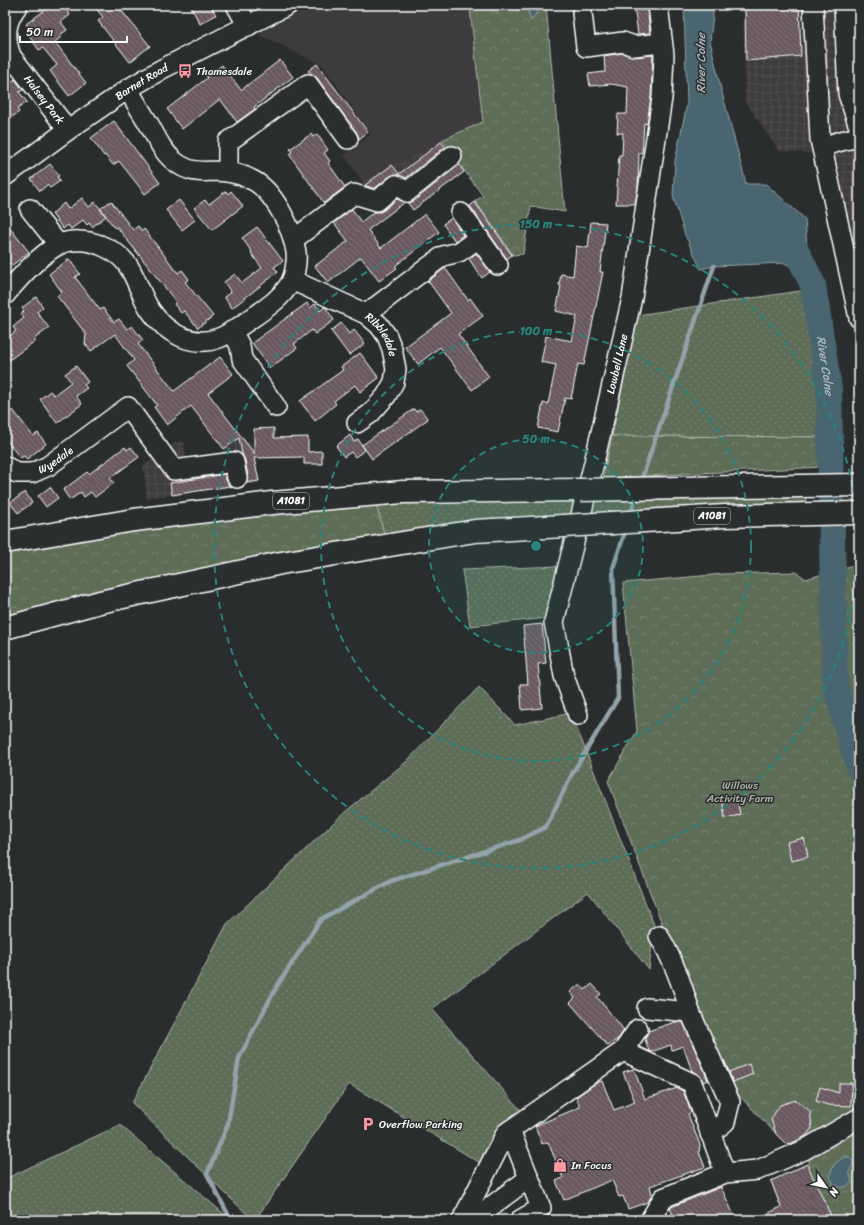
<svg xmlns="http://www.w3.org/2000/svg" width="864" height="1225" font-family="Sriracha,sans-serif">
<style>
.built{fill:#3d3a3d}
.industrial{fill:url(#industrial-grid)}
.grass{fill:url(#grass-dots);stroke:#aeb6aa}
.forest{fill:url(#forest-crowns);stroke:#aeb6aa}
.water{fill:#4a656f;stroke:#92a3a9}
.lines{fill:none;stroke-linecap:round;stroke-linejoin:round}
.stream{stroke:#92a3a9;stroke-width:4.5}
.river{stroke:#4a656f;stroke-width:26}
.building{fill:url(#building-back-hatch);stroke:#fff}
.minor-casing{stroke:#fff;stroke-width:22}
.major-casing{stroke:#fff;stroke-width:25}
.minor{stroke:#2a2d2e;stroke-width:19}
.major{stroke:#2a2d2e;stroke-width:22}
.major-bridge-casing{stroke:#fff;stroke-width:25;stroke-linecap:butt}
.major-bridge{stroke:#2a2d2e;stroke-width:22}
.ring{fill:none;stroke:#27847c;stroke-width:2;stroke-dasharray:7 5}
.labels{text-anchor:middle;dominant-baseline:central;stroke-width:3;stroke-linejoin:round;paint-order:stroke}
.shield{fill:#2a2d2e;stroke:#bfc0c0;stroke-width:1}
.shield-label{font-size:10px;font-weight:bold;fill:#fff}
.poi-label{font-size:11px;fill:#fff;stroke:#2a2d2e;text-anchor:start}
.street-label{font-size:11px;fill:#fff;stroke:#2a2d2e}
.park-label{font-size:11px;fill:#aeb6aa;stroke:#2a2d2e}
.water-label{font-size:12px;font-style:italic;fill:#aebabe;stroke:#2a2d2e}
.centre{fill:#27847c;stroke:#2a2d2e;stroke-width:2}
.ring-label{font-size:12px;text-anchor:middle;font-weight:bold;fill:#27847c;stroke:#2a2d2e;stroke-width:3;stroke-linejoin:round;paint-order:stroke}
</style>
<defs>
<pattern id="industrial-grid" width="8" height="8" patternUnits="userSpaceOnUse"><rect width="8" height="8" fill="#3d3a3d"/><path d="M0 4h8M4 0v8" fill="none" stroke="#504e50"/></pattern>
<pattern id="grass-dots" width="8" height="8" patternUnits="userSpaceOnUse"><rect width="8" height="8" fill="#5d6d56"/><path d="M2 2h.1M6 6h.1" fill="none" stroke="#75836f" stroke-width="1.8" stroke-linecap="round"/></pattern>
<pattern id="forest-crowns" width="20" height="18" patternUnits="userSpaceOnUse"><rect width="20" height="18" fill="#5d6d56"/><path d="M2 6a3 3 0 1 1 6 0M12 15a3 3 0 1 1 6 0" fill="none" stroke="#75836f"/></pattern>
<pattern id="building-back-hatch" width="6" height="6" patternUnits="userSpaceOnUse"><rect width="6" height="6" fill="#6a5961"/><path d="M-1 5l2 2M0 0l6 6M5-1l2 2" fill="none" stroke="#807279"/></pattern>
</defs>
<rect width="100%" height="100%" fill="#2a2d2e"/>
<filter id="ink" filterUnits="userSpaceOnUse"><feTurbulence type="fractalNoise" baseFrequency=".025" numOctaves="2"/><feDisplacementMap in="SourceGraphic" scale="8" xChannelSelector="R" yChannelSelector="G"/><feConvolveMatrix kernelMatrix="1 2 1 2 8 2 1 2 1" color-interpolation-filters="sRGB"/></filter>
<g filter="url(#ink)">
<path class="built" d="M310 5H472L470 9 483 122 442 140 362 181 344 155 371 134 322 65 258 34Z"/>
<path class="industrial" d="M743 5H859V305L829 155 779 151 745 101Z
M442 140 465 172 413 210 406 201 380 221 373 212 361 203 362 181Z
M237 440 241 444 251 442 258 483 147 498 143 466 175 443 184 441 187 464 216 460 224 450Z"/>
<path class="grass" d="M807 290 822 356 825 437 612 436 637 315Z
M805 494 807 504 672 508 592 514 594 497Z
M491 498H575L571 515 385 537 376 504Z
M558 566 549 618 470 626 462 570Z
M479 687 515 725 571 713 654 925 649 970 588 892 432 1009 525 1115 482 1164 349 1084 255 1220H253L132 1103 227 924 345 812 406 762Z
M120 1125 231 1220H5V1179Z"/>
<path class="forest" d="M472 5H546L565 212 531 206 523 254 513 255 475 201 483 196 442 140 483 122 470 9Z
M612 436 825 437 824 467 603 478Z
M376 504 385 537 5 621V553L39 545 144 529 265 512Z
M850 566H859V1220H765L781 1207 771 1181 810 1163 801 1142 786 1144 729 1085 696 1014 608 781 637 731 623 583 723 574 796 572 806 579Z"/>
<path class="water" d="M526 5H539L540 8 531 21Z
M684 5H714L710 41 721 89 741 164 746 184H766L805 219 809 278 785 263 714 266 701 269 685 235 673 196 675 161 687 104Z
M845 1157H849L852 1160 853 1164 849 1172 852 1181C840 1200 814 1172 845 1157Z"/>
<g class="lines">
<path class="stream" d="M640 484 714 266
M630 516 637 494
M231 1220 207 1174 228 1124 239 1058 277 986 321 919 391 881 520 840 546 827 572 774 618 698 613 568 626 529"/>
<path class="river" id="s1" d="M794 246 813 285 829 389 835 685 859 768"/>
</g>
<path class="building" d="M52 5H63L70 15 61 22 67 30 60 35 61 37 55 42 86 83 69 96 50 71 57 65 43 48 39 50 29 36 33 33 26 24Z
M93 5H117L150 46 130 62 98 21 103 17Z
M190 5H210L216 15 200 24Z
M634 5H647L650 33 638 34Z
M745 5H799L801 56 746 61Z
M622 53 635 57 653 55 651 97 647 124 644 123 642 153H639L638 187 635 204H616L619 155H622L623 133H617L618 114H627L628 87 611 84 590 86 588 74 605 72 604 56Z
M280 60 293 77 254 107 255 109 237 122 220 99 182 129 167 109 207 78 206 77 222 65 241 90Z
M317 64 368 132 359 139 357 133 317 78 308 71Z
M15 79 23 90 19 92 27 102 17 109 19 112 5 122V87Z
M114 121 160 183 145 194 119 161 113 165 105 155 104 156 91 138Z
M311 134 313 137 317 134 328 150 324 153 330 161 328 163 345 187 324 203 289 154 292 152 290 149Z
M441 142 445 147 406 178 401 176 395 174 389 177 374 189 365 185 392 165 399 174Z
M50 164 59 176 57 177 60 181 50 188 47 185 40 191 31 179Z
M459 165 464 172 413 210 408 203 414 201Z
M226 191 228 194 231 191 243 206 212 230 194 208 205 200 209 204Z
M82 198 89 207 95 202 106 216 92 227 89 223 87 225 83 220 71 229 68 225 63 229 52 214 64 203 68 209Z
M397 199 405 202 368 230 381 248 425 214 439 232 395 266 397 268 379 281 361 257 328 283 315 266 348 241 334 223 352 209 361 222 374 212H380L384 210Z
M179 200 195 220 182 230 166 210Z
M111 201 133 230 138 226 142 231 144 229 178 273 182 270 189 279 185 282 213 316 198 328 184 311 181 313 174 304 176 302 166 289 117 227 115 228 100 209Z
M475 202 512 255 507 259 470 206Z
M452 218 463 235 455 241 443 224Z
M5 222 29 252 11 266 5 258Z
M591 222 606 223 600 272H603L584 365 578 364 571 399 565 398 558 432 538 428 543 403 548 404 556 365 541 362 546 336 572 341 577 316 556 311 561 286 559 285 561 274 573 276 576 246 588 248Z
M257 227 283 261 274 267 278 272 232 308 224 297 231 292 224 282 235 274 242 283 262 268 251 253 252 252 242 238Z
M476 253 490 272 482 278 469 259Z
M69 259 80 274 75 277 100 310 103 308 114 322 119 319 127 329 132 326 143 340 138 344 174 391 220 357 233 374 208 393 253 452 254 455V429L274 428V438L308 437V452L322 451V464H304V457L254 458 259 481 246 483 248 476 245 460 242 454 239 438 224 449 191 406 167 425 154 407 157 405 127 366 134 360 115 334 91 351 85 344 86 334 57 296 62 292 49 274Z
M445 268 468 300 470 298 483 316 458 334 489 377 472 390 440 347 418 364 405 347 451 313 428 281Z
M36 297 43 307 37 312 49 328 34 339 35 341 5 363V340L16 331 13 327 24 318 21 314 24 311 22 308Z
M307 303 310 308 315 304 320 311 324 307 326 308 334 320 315 334 312 330 294 344 297 348 270 368 252 343Z
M341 323 349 334 354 330 365 344 349 355 331 331Z
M360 353 379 378 360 392 355 385 334 401 336 404 315 421 300 401 343 370 341 367Z
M76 366 88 382 84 385 87 388 76 396 82 404 57 423 40 399 50 391 54 395 71 382 65 374Z
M414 409 416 412 420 409 428 419 372 459 362 445Z
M13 410 33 436 38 433 46 444 27 459 24 456 20 458 5 438V416Z
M350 435 354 442 358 439 365 450 355 457 351 452 344 457 336 446Z
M125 447 127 450 131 447 139 457 110 478 114 483 95 497 91 492 84 497 81 492 70 500 63 490 87 472 89 474Z
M225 474 226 480 230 486 172 495 170 483Z
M50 487 58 498 46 507 38 496Z
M25 492 32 503 18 513 10 503Z
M542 624 546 663 538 664 542 708 522 710 520 684H528L523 626Z
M737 797 740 815 725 818 722 799Z
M804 838 808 857 791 861 787 842Z
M580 984 585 990 592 984 601 994 597 997 624 1030 619 1038 608 1046 570 1003 575 998 570 992Z
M675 1022H683L708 1080 703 1082 702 1079 697 1073 692 1071 683 1046 672 1050 671 1045 651 1052 649 1051 645 1039 648 1031Z
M724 1060 729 1072 749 1064 753 1074 733 1082Z
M634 1069 645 1099 677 1088 683 1091 691 1112 688 1114 700 1145 699 1152 705 1167 650 1186 652 1194 648 1202 628 1209 623 1196 619 1197 612 1180 564 1200 556 1181 563 1178 548 1142 542 1144 535 1126 580 1107 576 1097 596 1083 602 1081 614 1110 635 1102 623 1072Z
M839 1083H852L851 1106 828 1105 816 1101 820 1087 839 1093Z
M796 1100 810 1111 812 1128 806 1136 792 1143 786 1144 776 1134 771 1119 780 1105Z
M807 1164 833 1220H755L781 1207 771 1181Z
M721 1187 736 1220H675L670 1208 671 1207Z"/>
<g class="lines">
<defs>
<g id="minor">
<path id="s2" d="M18 5C5 22 4 36 11 56L68 130"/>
<path d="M236 5 248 26"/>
<path d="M813 5 820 139 859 318"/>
<path d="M844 5 848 94 859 127"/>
<path d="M582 13 586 47 623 42 634 46 662 43"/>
<path d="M822 147 841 141 859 137"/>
<path d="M228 172V142L308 84 348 139"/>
<path id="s3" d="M5 176 68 130 128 89 162 69 288 5"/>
<path d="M30 209 59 245"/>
<path d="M461 213 498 265"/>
<path d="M293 240 354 194 377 201 396 185 407 192 452 156"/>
<path id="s4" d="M292 280 366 314 379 325 387 336 392 349 396 369 394 382 386 396 370 414 357 423"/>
<path d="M5 295C19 278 38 256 58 245 70 239 88 240 100 245 111 249 120 255 127 264 137 278 141 297 151 311 166 333 192 348 219 338 227 335 235 329 242 325 260 312 280 301 291 282 295 274 297 261 296 252 293 230 273 188 250 179 244 176 235 173 228 172 207 169 194 177 174 161 163 152 157 139 150 126 143 114 135 102 128 89"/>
<path d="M366 314 443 256 459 252 479 238"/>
<path d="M232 331 240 346 242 359 276 407"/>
<path id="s5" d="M5 466 17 473H32L48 466 128 407 174 470 234 462 237 478"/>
<path id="s6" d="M578 715 564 676 554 622 593 467 632 298 662 98 664 55 658 5"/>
<path d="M659 936C672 958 683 987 690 1012"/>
<path d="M647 1008 690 1012 730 1102 725 1122 710 1134"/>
<path d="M623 1051 692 1083 725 1173"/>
<path d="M510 1130 541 1208 520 1220"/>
<path d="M462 1220 506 1133 623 1051 638 1029"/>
<path d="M463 1220 478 1216 529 1178"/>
<path d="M650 1220 663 1198 725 1173 758 1170 804 1150 859 1118"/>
</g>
<path id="major" d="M626 489 859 485
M613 523 724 516 859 513
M5 542 134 520 272 503 403 492 580 490
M5 628 100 602 281 563 475 531 564 526"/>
</defs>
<use href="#minor" class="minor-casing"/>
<use href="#major" class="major-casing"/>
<use href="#minor" class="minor"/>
<use href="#major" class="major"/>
<defs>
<path id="major-bridge" d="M580 490 626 489
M564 526 613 523"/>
</defs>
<use href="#major-bridge" class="major-bridge-casing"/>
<use href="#major-bridge" class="major-bridge"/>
</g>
</g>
<circle cx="536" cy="546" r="107" fill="#27847c" fill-opacity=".12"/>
<g class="ring">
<circle cx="536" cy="546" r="107"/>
<circle cx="536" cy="546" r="215"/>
<circle cx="536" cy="546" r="322"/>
</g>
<defs>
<symbol id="bus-bare" viewBox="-9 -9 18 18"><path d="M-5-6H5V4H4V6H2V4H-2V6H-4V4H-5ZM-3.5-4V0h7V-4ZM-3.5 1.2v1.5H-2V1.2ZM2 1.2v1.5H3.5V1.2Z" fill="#ff9aa2" stroke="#2a2d2e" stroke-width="2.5" paint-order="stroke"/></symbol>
<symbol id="parking-bare" viewBox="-9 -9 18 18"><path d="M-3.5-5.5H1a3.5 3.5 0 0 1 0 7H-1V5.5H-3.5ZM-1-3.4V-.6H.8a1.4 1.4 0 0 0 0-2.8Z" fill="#ff9aa2" stroke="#2a2d2e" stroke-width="2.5" paint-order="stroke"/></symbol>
<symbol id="shop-bare" viewBox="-9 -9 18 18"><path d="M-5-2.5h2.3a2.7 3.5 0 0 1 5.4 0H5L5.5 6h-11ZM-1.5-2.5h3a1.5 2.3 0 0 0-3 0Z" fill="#ff9aa2" stroke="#2a2d2e" stroke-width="2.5" paint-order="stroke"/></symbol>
</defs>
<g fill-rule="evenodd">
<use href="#bus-bare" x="175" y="61" width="20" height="20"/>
<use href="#parking-bare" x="358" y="1114" width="20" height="20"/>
<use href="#shop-bare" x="550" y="1155" width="20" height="20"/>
</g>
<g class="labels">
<g class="shield">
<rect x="273" y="493" width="36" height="16" rx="3"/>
<rect x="694" y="508" width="36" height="16" rx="3"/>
</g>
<g class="shield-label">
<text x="291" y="501">A1081</text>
<text x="712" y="516">A1081</text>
</g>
<g class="poi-label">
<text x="196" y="71">Thamesdale</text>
<text x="379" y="1124">Overflow Parking</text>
<text x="571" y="1165">In Focus</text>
</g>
<g class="street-label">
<text stroke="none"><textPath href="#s3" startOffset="166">Barnet Road</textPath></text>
<text stroke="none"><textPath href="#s2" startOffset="109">Halsey Park</textPath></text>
<text stroke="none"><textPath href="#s4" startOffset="108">Ribbledale</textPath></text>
<text stroke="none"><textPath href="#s6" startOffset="362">Lowbell Lane</textPath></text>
<text stroke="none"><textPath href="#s5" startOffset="56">Wyedale</textPath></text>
</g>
<g class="park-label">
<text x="740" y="785">Willows<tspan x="740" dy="13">Activity Farm</tspan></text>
</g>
<g class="water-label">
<text transform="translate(701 63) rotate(-90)">River Colne</text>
<text stroke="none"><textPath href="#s1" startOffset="125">River Colne</textPath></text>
</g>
</g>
<circle cx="536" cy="546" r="6" class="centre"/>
<g class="ring-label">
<text x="536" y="228">150 m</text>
<text x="536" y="335">100 m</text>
<text x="536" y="443">50 m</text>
</g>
<rect width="864" height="1225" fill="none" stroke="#2a2d2e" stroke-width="20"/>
<rect x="10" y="10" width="844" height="1205" fill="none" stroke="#fff" stroke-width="1.5" filter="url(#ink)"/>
<g transform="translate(826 1187) rotate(123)" stroke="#2a2d2e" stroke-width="3" paint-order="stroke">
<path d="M0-3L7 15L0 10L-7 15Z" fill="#ffffff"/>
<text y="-6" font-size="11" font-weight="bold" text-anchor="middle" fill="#ffffff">N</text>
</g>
<path d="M20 36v6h107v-6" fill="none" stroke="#ffffff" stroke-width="2"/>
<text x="26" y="36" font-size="12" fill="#ffffff" stroke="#2a2d2e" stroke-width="3" paint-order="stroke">50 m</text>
</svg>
